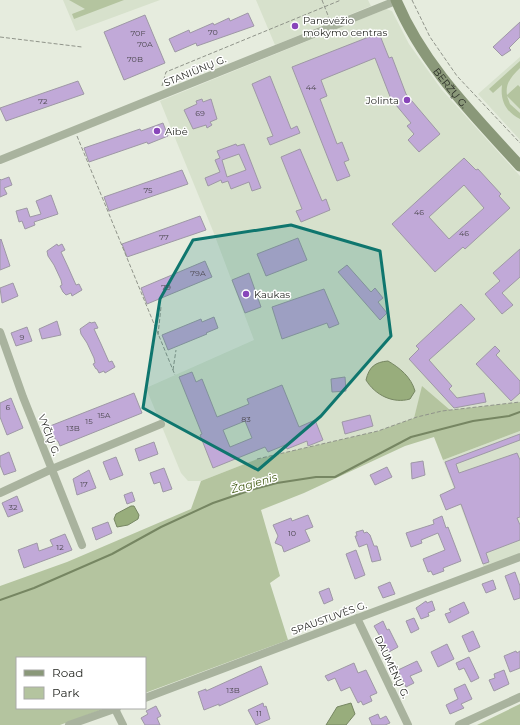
<svg xmlns="http://www.w3.org/2000/svg" width="520" height="725" font-family="Montserrat,sans-serif">
<style>
.built{fill:#d7e1cc}
.green{fill:#b4c49f}
.water{fill:#98ad7c;stroke:#768662}
.lines{fill:none;stroke-linecap:round;stroke-linejoin:round}
.stream{stroke:#768662;stroke-width:2}
.building{fill:#c1a9d8;stroke:#9e98a5;fill-rule:evenodd}
.path{stroke:#90948a;stroke-width:1;stroke-dasharray:4 2;stroke-linecap:butt}
.street{stroke:#a9b39e;stroke-width:8}
.secondary{stroke:#8a9879;stroke-width:11}
.marked{fill:#0f766e;fill-opacity:0.2;stroke:#0f766e;stroke-width:3;stroke-linejoin:round}
.poi-dot{fill:#8845ba;stroke:#fff;stroke-width:1.5}
.labels{text-anchor:middle;dominant-baseline:central;stroke-width:3;stroke-linejoin:round;paint-order:stroke}
.number-label{font-size:8px;fill:#4e4a52}
.poi-label{font-size:10px;fill:#282a25;stroke:#fff;text-anchor:start}
.street-label{font-size:10px;fill:#282a25;stroke:#fff}
.water-label{font-size:11px;font-style:italic;fill:#435d15;stroke:#fff}
</style>
<rect width="100%" height="100%" fill="#e6ecde"/>
<path class="built" d="M63 0H160L76 31Z
M256 0H368L371 6 275 45Z
M386 9 392 11 409 44 442 90 520 176V402L450 410 419 400 414 418 378 431 257 459 201 481H188L181 473 146 388 254 340 213 231 160 101Z
M520 57V140L478 94Z
M520 431V555L484 568 443 460Z"/>
<path class="green" d="M69 0H124L74 19 72 14 85 9Z
M520 61V68C512 76 505 83 507 95L518 85 520 87V109L507 96 510 104 520 113V119C506 112 500 101 502 85L493 93 489 89Z
M422 386 450 410 520 402V431L443 460 434 437 405 446 304 493 261 510 280 576 270 583 288 640 145 693V658H17V708H106L60 725H0V586L67 562 191 509 201 481 257 459 378 431 414 418Z
M520 704V725H477Z"/>
<path class="water" d="M388 361C400 368 411 377 415 391L410 399C393 404 375 395 366 380 369 367 375 362 388 361Z
M131 506H134L139 515 138 519 128 525 117 527 114 519 116 514Z
M351 703 355 714 346 725H326L337 707Z"/>
<g class="lines">
<path class="stream" d="M0 600 34 588 112 554 161 527 213 503 254 489 277 483 316 477H335L411 437 473 421 509 416 520 412"/>
</g>
<path class="building" d="M248 13 254 26 197 46 196 43 175 52 169 39 189 30 190 33 213 23 214 25 229 18 230 21Z
M145 15 165 63 124 80 104 32Z
M520 22V37L509 48 511 50 502 56 493 47Z
M379 33 389 58 392 57 406 94 440 134 419 152 408 140 414 134 407 126 411 123 391 99 375 58 321 80 327 96 320 99 337 144 342 142 349 160 344 162 350 176 337 181 292 67Z
M270 76 291 129 297 126 300 133 270 145 267 138 273 136 252 84Z
M78 81 84 94 6 121 0 108Z
M202 99 203 102 211 99 217 119 210 122 212 125 207 128 206 125 193 129 184 110 197 104 196 101Z
M163 123 168 136 148 144 147 142 89 162 84 148 140 129 141 131Z
M236 144 237 146 244 144 261 188 252 191 249 182 231 189 228 181 222 183 221 180 208 186 205 178 220 172 215 160 220 158 217 151ZM239 154 246 170 227 177 222 160Z
M300 149 322 201 326 199 330 210 301 222 296 211 302 209 281 157Z
M464 158 476 170 478 169 501 194 499 196 510 208 465 249 463 247 435 272 392 224ZM464 185 484 208 449 239 429 217Z
M182 170 188 184 109 211 104 197Z
M9 177 12 185 4 188 7 194 0 197V179L1 180Z
M51 195 58 214 34 222 35 225 25 229 22 221 19 222 16 211 27 208 30 217 41 214 36 201Z
M200 216 206 230 127 257 122 244Z
M298 238 307 260 266 276 257 254Z
M1 239 10 266 0 270V240Z
M57 244 58 246 62 244 65 250 61 252 68 267 76 285 79 284 82 290 72 296 71 293 66 295 63 292 60 286 62 285 61 280 54 265 48 256 47 251Z
M520 249V277L502 293 513 305 502 314 485 294 500 281 493 273Z
M205 261 212 277 147 304 141 288Z
M347 265 371 292 375 288 383 298 378 302 387 313 380 320 338 272Z
M249 273 261 307 245 313 232 280Z
M13 283 18 296 2 303 0 288Z
M324 289 339 324 329 328 327 323 282 339 272 307Z
M461 304 475 319 429 360 452 386 449 389 457 398 484 393 486 402 454 408 409 359 419 349 416 346Z
M214 317 218 328 206 333 207 334 168 350 162 335 201 319 202 322Z
M57 321 61 335 42 339 39 329Z
M90 322 91 323 95 322 98 328 94 329 101 344 109 362 112 361 115 367 105 373 104 371 99 373 97 369H96L93 364 95 363 94 358 87 343 81 334 80 329Z
M27 327 32 341 16 346 11 333Z
M495 346 500 351 496 355 520 381V393L511 401 476 364Z
M192 372 196 382 202 379 217 417 249 404 247 399 282 385 299 427 315 420 323 440 308 446 307 441 287 449 285 445 268 452 265 447 213 468 200 435 202 434 179 377ZM245 421 252 438 230 447 223 430Z
M345 377 346 391 332 392 331 379Z
M134 393 142 413 60 446 58 441H56L50 426Z
M11 398 23 428 7 435 0 417V403Z
M370 415 373 426 345 434 342 422Z
M520 434V440L456 464 459 473 517 453 520 460V517L517 518 520 525V540L486 553 489 562 483 564 461 504 446 510 440 495 455 488 445 462Z
M154 442 158 454 139 461 135 449Z
M9 452 16 471 4 475 0 465V456Z
M116 457 123 475 110 480 103 462Z
M423 461 425 475 412 479 411 463Z
M387 467 392 477 375 485 370 475Z
M164 468 172 489 163 492 160 482 154 484 150 473Z
M89 470 96 488 77 495 73 479Z
M132 492 135 501 127 504 124 495Z
M17 496 23 511 8 517 2 503Z
M308 515 313 527 305 530 310 541 284 552 282 546 275 543 278 536 273 525 291 518 292 521Z
M442 516 446 528 448 527 461 561 443 568 444 571 433 575 431 571 428 572 423 559 445 550 438 533 421 540 422 543 411 547 406 533 431 525 434 524 433 520Z
M108 522 112 533 96 540 92 528Z
M363 530 364 533 367 532 370 535 374 546H377L381 560 372 562 367 544 359 547 355 536H357L356 532Z
M65 534 72 550 24 568 18 550 37 543 39 551 53 546 50 540Z
M356 550 365 575 355 579 346 554Z
M515 572 520 586V598L514 600 505 576Z
M493 580 496 589 486 593 482 584Z
M390 582 395 594 383 598 378 587Z
M329 588 333 600 324 604 319 592Z
M426 601 427 603 432 601 435 610 428 613 429 616 421 619 416 608Z
M464 602 469 613 449 623 445 614 451 612 449 609Z
M414 618 419 629 411 633 406 621Z
M383 621 387 630 389 629 398 647 389 652 374 626Z
M473 631 480 647 469 652 462 636Z
M447 644 454 659 438 667 431 652Z
M516 651 517 653 520 651V668L510 672 504 656Z
M469 657 479 678 471 682 464 668 459 670 456 663Z
M417 661 422 671 410 676 414 683 406 687 398 670Z
M354 663 358 673 366 670 377 693 370 696 372 701 363 705 361 701 358 703 350 687 341 691 335 678 328 681 325 676Z
M261 666 268 684 219 706V704L204 710 198 692 206 689V691Z
M504 670 509 684 494 691 489 680 495 678 494 674Z
M465 684 472 699 461 704 464 708 450 714 446 705 458 699 454 689Z
M263 703 264 707 266 706 270 719 256 725 248 710Z
M156 706 161 716 157 718 160 725H145L141 718 148 714 146 711Z
M378 714 380 719 386 716 390 723 385 725H372L369 718Z"/>
<g class="lines">
<path class="path" d="M322 0 329 18
M412 0 430 37 457 76 520 143
M0 37 82 47
M162 86 166 72 341 0
M77 136 175 375
M158 335 161 307
M173 370 176 350
M257 459 378 431 417 417 442 411 520 402"/>
<path class="street" d="M0 160 398 0
M0 332 23 397 82 545
M0 493 52 469 161 424
M357 618 408 725
M145 698 520 557
M115 709 123 725
M69 725 117 708
M459 725 520 697"/>
<path class="secondary" id="s1" d="M396 0C423 65 473 114 520 166"/>
</g>
<path class="marked" d="M291 225 380 251 391 336 321 416 258 470 143 408 160 299 193 240Z"/>
<g class="poi-dot">
<circle cx="295" cy="26" r="4"/>
<circle cx="407" cy="100" r="4"/>
<circle cx="157" cy="131" r="4"/>
<circle cx="246" cy="294" r="4"/>
</g>
<g class="labels">
<g class="number-label">
<text x="213" y="32">70</text>
<text x="138" y="33">70F</text>
<text x="145" y="44">70A</text>
<text x="135" y="59">70B</text>
<text x="311" y="87">44</text>
<text x="43" y="101">72</text>
<text x="200" y="113">69</text>
<text x="148" y="190">75</text>
<text x="419" y="212">46</text>
<text x="464" y="233">46</text>
<text x="164" y="237">77</text>
<text x="198" y="273">79A</text>
<text x="166" y="287">79</text>
<text x="22" y="337">9</text>
<text x="8" y="407">6</text>
<text x="104" y="415">15A</text>
<text x="246" y="419">83</text>
<text x="89" y="421">15</text>
<text x="73" y="428">13B</text>
<text x="84" y="484">17</text>
<text x="13" y="507">32</text>
<text x="292" y="533">10</text>
<text x="60" y="547">12</text>
<text x="233" y="690">13B</text>
<text x="259" y="713">11</text>
</g>
<g class="poi-label">
<text x="303" y="20">Panevėžio<tspan x="303" dy="12">mokymo centras</tspan></text>
<text x="399" y="100" text-anchor="end">Jolinta</text>
<text x="165" y="131">Aibė</text>
<text x="254" y="294">Kaukas</text>
</g>
<g class="street-label">
<text transform="translate(195 71) rotate(-22)">STANIŪNŲ G.</text>
<text stroke="none"><textPath href="#s1" startOffset="104">BERŽŲ G.</textPath></text>
<text transform="translate(49 435) rotate(69)">VYČIŲ G.</text>
<text transform="translate(329 618) rotate(-20)">SPAUSTUVĖS G.</text>
<text transform="translate(392 667) rotate(65)">DAUMĖNŲ G.</text>
</g>
<g class="water-label">
<text transform="translate(254 483) rotate(-16)">Žagienis</text>
</g>
</g>
<rect x="16" y="657" width="130" height="52" fill="#ffffff" stroke="#a9aaa8"/>
<rect x="24" y="670" width="20" height="6" fill="#8a9879" stroke="#a9aaa8"/>
<text x="52" y="677" font-size="12" fill="#282a25">Road</text>
<rect x="24" y="687" width="20" height="12" fill="#b4c49f" stroke="#a9aaa8"/>
<text x="52" y="697" font-size="12" fill="#282a25">Park</text>
</svg>
